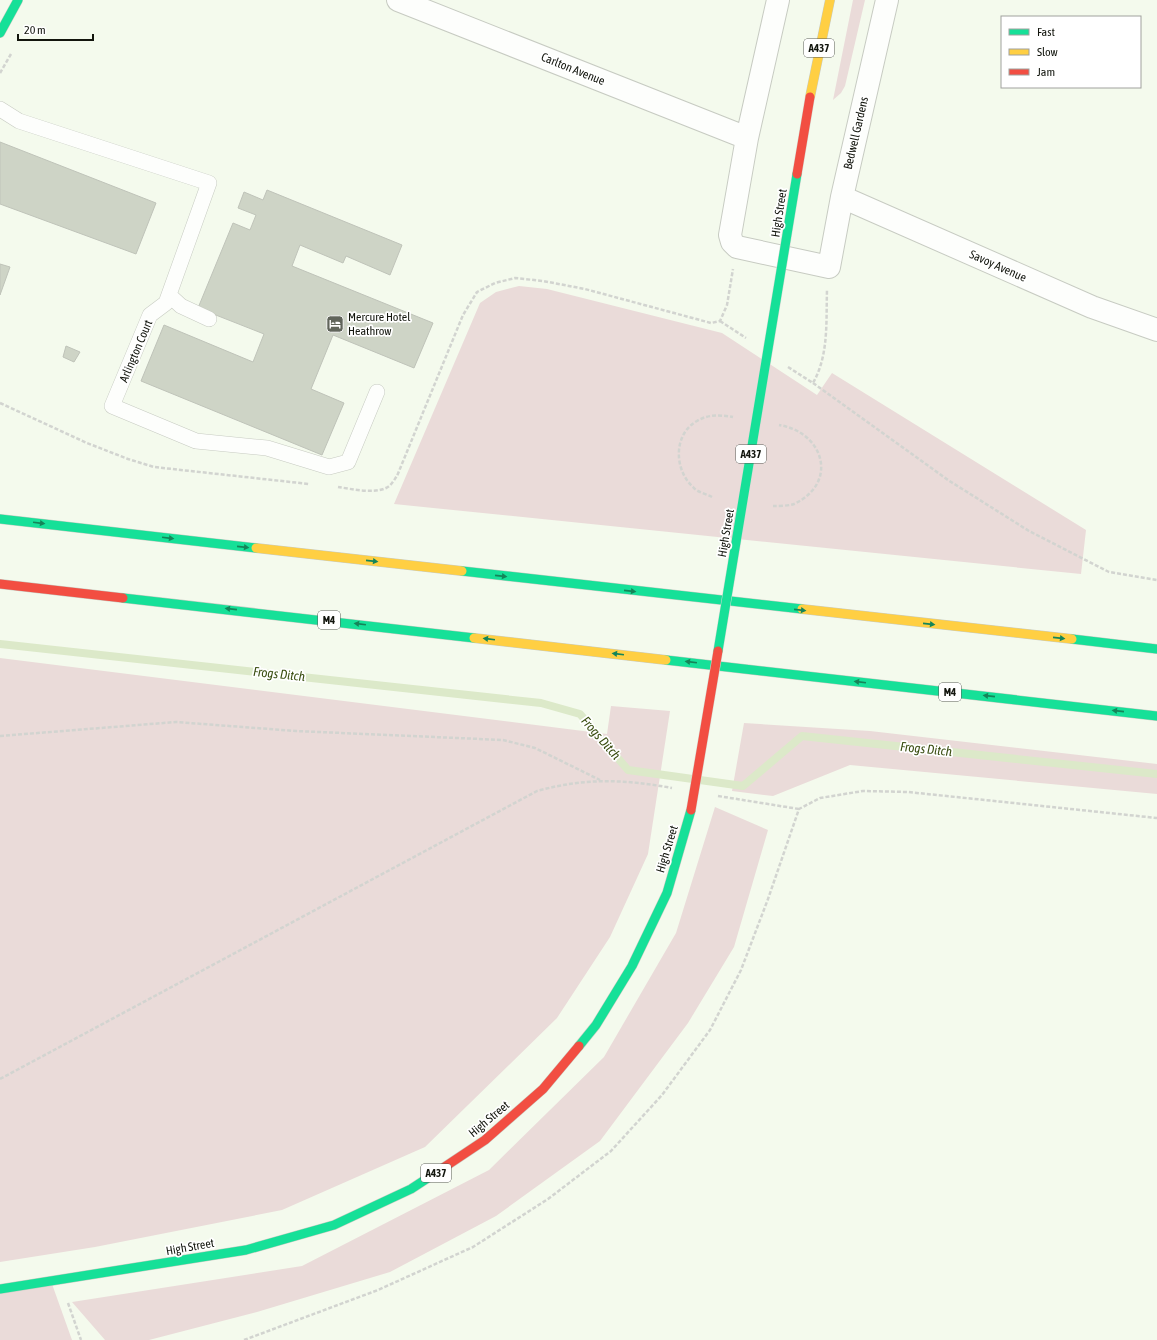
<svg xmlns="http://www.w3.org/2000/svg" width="1157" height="1340" font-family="'Asap Condensed',sans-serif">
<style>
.green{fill:#eadbd9}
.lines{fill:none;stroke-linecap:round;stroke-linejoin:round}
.stream{stroke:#dce9c9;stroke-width:8}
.building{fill:#ced4c6;stroke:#bfc3b9}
.lane-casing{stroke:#c7cbc2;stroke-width:16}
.street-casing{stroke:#c7cbc2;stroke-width:24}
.fast-casing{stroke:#c7cbc2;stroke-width:10}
.slow-casing{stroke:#c7cbc2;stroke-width:10}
.jam-casing{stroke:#c7cbc2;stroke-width:10}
.path{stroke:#d2d4d0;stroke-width:2.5;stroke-dasharray:4 2;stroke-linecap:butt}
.lane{stroke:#fdfefc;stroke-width:15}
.street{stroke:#fdfefc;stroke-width:22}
.fast{stroke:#16e098;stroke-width:9}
.slow{stroke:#ffcf43;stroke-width:9}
.jam{stroke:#f24e42;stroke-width:9}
.fast-bridge-casing{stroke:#d5d8d2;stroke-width:10;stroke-linecap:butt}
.jam-bridge-casing{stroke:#d5d8d2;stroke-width:10;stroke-linecap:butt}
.fast-bridge{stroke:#16e098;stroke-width:9}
.jam-bridge{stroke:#f24e42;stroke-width:9}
.oneway{fill:#148559}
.labels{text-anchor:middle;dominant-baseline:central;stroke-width:3.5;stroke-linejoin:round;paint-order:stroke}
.shield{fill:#fff;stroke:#595b56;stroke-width:1}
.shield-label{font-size:11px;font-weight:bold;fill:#12150d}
.street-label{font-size:12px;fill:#12150d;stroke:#fff}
.poi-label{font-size:12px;fill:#12150d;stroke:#fff;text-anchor:start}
.water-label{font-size:13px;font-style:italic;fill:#394d10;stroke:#fff}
</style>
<rect width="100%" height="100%" fill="#f4faed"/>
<path class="green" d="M853 0H865L845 86 841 93 833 100Z
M519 286 547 289 722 333 817 395 832 373 1086 530 1081 574 394 504 480 303 496 292Z
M0 658 607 734 611 706 670 711 648 854 610 937 557 1018 425 1147 282 1210 95 1247 0 1262Z
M744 723 870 731 1157 764V794L850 765 773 796 732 791Z
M715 807 768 830 734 947 688 1023 600 1141 496 1216 390 1272 257 1312 149 1340H105L72 1302 302 1266 489 1170 604 1057 676 933Z
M52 1284 72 1340H0V1292Z"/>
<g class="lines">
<path class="stream" d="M0 644 541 703 580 714 628 770 743 786 802 736 1157 774"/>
</g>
<path class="building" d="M0 142 156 203 136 254 0 204Z
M267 190 402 245 390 275 346 256 343 263 300 245 292 266 433 323 414 368 333 335 311 389 344 403 322 455 141 381 164 325 253 362 264 334 198 308 233 223 250 230 256 215 238 208 244 192 263 200Z
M0 264 10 267 0 295Z
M66 346 80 352 74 362 63 357Z"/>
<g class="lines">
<defs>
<path id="lane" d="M0 109 19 121 209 183 166 303 150 315 112 406 196 441 267 448 329 467 348 462 377 392
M169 295 181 306 209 319"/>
<path id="street" d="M398 0 747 138
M778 0 747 138 730 235 732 242 737 247 829 267 842 197 887 0
M842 197 1092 307 1157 330"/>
<path id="fast" d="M0 33 18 0
M0 519 256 548
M462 571 802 609
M123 598 474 638
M1072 639 1157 649
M666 660 1157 716
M579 1046 596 1025 632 966 667 893 691 810
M0 1289 246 1250 334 1225 411 1189 440 1170"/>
<path id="slow" d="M810 97 830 0
M256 548 462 571
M802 609 1072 639
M474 638 666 660"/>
<path id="jam" d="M0 584 123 598
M440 1170 485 1140 543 1089 579 1046"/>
</defs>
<use href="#lane" class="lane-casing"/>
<use href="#street" class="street-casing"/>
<use href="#fast" class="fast-casing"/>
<use href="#slow" class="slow-casing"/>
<use href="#jam" class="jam-casing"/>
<path class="path" d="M0 73 11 54
M720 321 746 338
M788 367 813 383C829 355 826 321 827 290
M813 383 948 480 1029 531 1109 572 1157 580
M0 403 87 443 128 459 154 467 309 484
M338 487C352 489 373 494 386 488 391 486 394 480 397 476L463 315 477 292 495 283 515 278 543 281 585 289 711 323 720 321 727 305 733 269
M712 497C706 494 697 492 693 487 674 470 673 434 697 421 708 414 721 415 733 417
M773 506C779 506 788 506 794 504 839 483 824 432 779 425
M0 736 176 722 296 731 503 740 535 748 600 780
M718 796 799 809
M0 1079 537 791C584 778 623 779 672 788
M68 1303 81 1340
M244 1340 378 1290 473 1247 548 1199 611 1151 662 1095 710 1030 741 970 768 899 799 809 820 798 863 791 908 792 1157 818"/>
<use href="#lane" class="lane"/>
<use href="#street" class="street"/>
<use href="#fast" class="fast"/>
<use href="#slow" class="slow"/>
<use href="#jam" class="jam"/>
<defs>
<path id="fast-bridge" d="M718 651 797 174"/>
<path id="jam-bridge" d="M797 174 810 97
M691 810 718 651"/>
</defs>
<use href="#fast-bridge" class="fast-bridge-casing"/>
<use href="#jam-bridge" class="jam-bridge-casing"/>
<use href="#fast-bridge" class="fast-bridge"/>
<use href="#jam-bridge" class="jam-bridge"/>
</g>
<defs><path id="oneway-solid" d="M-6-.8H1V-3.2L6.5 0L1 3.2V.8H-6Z"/></defs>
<g class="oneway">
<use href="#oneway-solid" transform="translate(39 523) rotate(7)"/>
<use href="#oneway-solid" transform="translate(168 538) rotate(7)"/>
<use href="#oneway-solid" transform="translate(243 547) rotate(6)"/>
<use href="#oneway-solid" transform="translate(372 561) rotate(6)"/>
<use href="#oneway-solid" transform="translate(501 576) rotate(6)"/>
<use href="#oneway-solid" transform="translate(630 591) rotate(6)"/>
<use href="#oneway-solid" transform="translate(231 609) rotate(-174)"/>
<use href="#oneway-solid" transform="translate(800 610) rotate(6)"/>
<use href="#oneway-solid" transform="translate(360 624) rotate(-173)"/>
<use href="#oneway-solid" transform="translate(929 624) rotate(6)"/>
<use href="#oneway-solid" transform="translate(1059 638) rotate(6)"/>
<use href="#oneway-solid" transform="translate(489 639) rotate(-173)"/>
<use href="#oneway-solid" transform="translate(618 654) rotate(-173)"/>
<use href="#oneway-solid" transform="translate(691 662) rotate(-173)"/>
<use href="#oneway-solid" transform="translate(860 682) rotate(-173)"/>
<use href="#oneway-solid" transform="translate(989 696) rotate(-174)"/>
<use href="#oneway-solid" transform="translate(1118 711) rotate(-174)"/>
</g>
<defs>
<symbol id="hotel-square" viewBox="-11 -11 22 22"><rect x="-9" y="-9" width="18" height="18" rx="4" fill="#61655b" stroke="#fff"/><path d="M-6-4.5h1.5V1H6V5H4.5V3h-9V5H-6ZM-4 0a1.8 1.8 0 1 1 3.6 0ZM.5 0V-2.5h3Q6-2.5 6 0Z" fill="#fff"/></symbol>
</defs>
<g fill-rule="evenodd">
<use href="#hotel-square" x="325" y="314" width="20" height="20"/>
</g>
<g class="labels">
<g class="shield">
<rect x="804" y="39" width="30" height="18" rx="3"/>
<rect x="736" y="445" width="30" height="18" rx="3"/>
<rect x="318" y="611" width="22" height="18" rx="3"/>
<rect x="939" y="683" width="22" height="18" rx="3"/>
<rect x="421" y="1164" width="30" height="18" rx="3"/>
</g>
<g class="shield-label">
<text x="819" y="48">A437</text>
<text x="751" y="454">A437</text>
<text x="329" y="620">M4</text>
<text x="950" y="692">M4</text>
<text x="436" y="1173">A437</text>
</g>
<g class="street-label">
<text transform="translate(573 69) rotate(22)">Carlton Avenue</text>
<text transform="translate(856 133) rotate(-77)">Bedwell Gardens</text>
<text transform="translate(779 213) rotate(-81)">High Street</text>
<text transform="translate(998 266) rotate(24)">Savoy Avenue</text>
<text transform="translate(136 351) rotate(-67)">Arlington Court</text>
<text transform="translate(726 533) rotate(-80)">High Street</text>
<text transform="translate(667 849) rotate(-73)">High Street</text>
<text transform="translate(489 1119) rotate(-40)">High Street</text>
<text transform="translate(190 1247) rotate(-10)">High Street</text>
</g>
<g class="poi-label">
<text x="348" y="317">Mercure Hotel<tspan x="348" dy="14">Heathrow</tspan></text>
</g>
<g class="water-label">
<text transform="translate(279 674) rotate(6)">Frogs Ditch</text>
<text transform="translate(601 738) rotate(49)">Frogs Ditch</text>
<text transform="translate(926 749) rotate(6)">Frogs Ditch</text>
</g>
</g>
<rect x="1001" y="16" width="140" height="72" fill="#ffffff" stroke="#a0a19e"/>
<rect x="1009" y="29" width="20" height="6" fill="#16e098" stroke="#a0a19e"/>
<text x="1037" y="36" font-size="12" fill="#12150d">Fast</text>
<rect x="1009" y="49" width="20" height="6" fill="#ffcf43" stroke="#a0a19e"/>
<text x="1037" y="56" font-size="12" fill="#12150d">Slow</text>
<rect x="1009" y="69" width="20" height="6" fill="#f24e42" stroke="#a0a19e"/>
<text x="1037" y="76" font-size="12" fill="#12150d">Jam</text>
<path d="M18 34v6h75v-6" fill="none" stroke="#12150d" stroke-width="2"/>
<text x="24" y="34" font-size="12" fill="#12150d" stroke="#ffffff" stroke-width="3" paint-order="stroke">20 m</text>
</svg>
